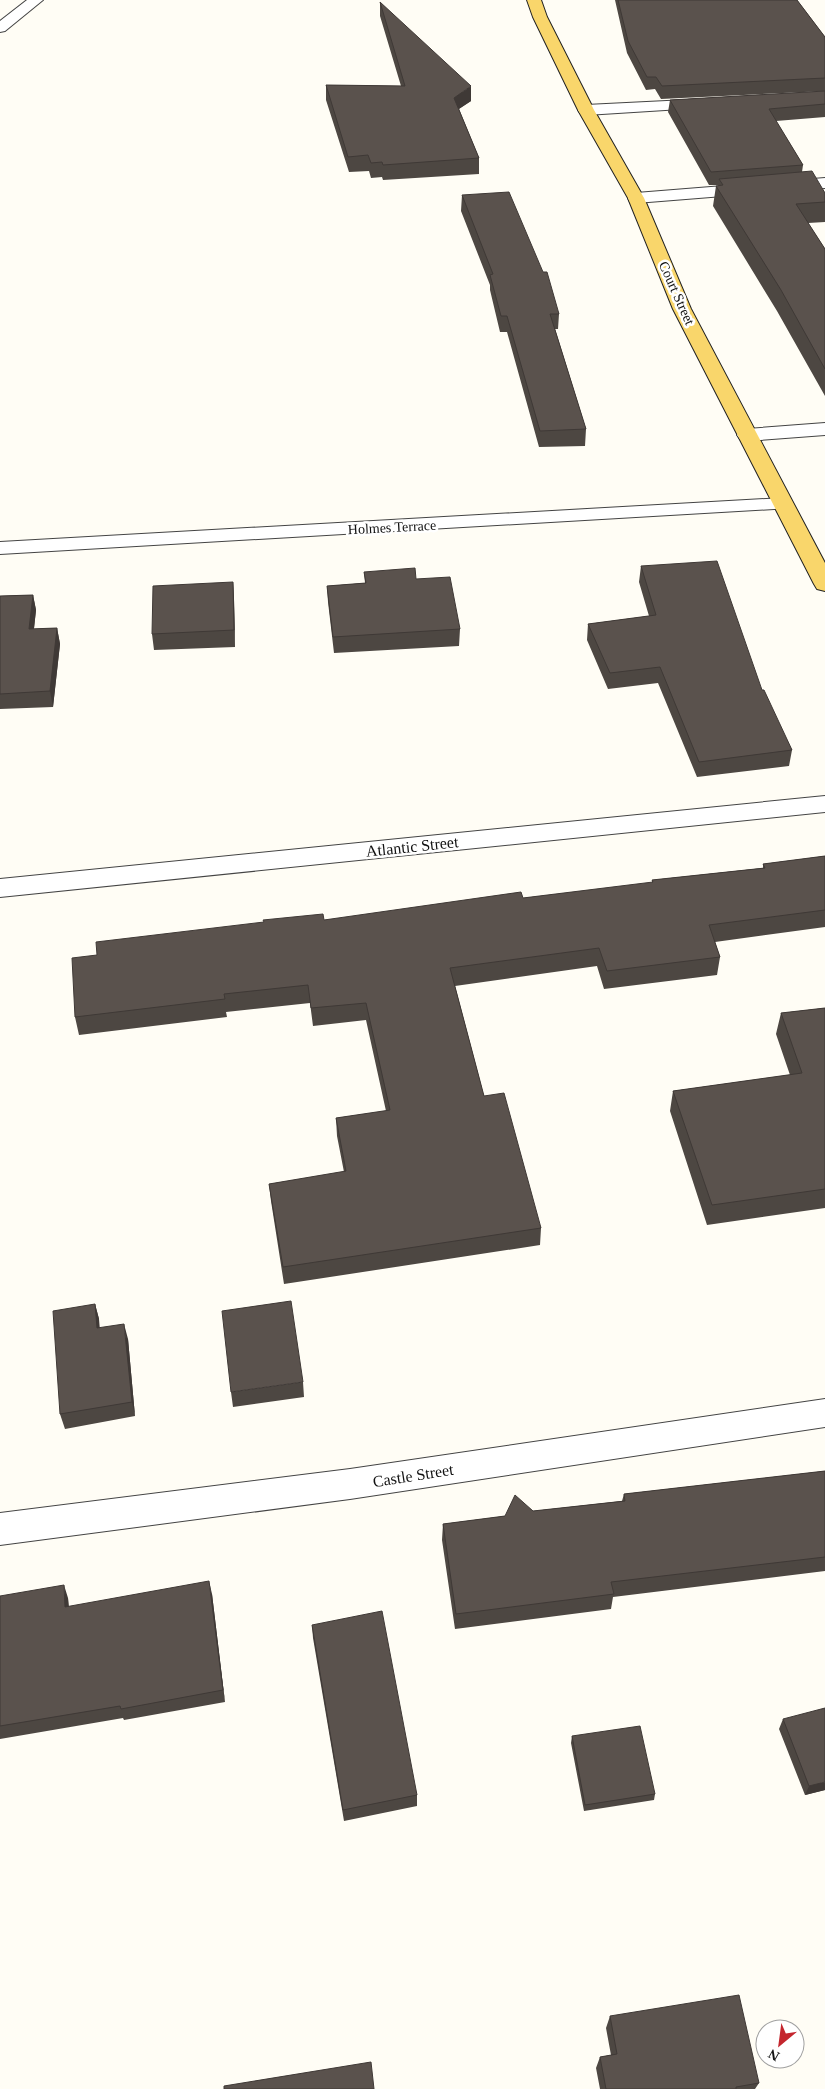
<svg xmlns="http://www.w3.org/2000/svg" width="825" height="2089" font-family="Georgia,serif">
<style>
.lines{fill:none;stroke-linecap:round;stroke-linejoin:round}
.minor-casing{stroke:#444;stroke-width:2}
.major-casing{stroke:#222;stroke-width:2}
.minor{fill:#fff;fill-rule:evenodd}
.major{fill:#f9d66b;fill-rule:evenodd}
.wall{fill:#4d4742}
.shaded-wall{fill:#3f3936}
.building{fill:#5a524d;stroke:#3f3936}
.labels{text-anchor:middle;stroke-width:5;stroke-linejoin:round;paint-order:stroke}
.far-street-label{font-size:14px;fill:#111;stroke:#fff}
.street-label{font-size:16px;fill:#111;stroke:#fff}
</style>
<rect width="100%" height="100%" fill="#fffdf5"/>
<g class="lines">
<g class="minor-casing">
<path id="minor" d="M27 0H43L5 31 0 32V21Z
M707 99 713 101 715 104 713 107 586 115 580 113 578 110 580 107 586 105Z
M825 178V188L636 203 630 202 628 198 630 194 636 193Z
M825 423V435L747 441 740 439 737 435 740 431 747 429Z
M783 498 790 500 793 504 790 508 0 554V542Z
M825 796V812L0 897V879Z
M825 1399V1427L350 1499 0 1545V1513L350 1469Z"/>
</g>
<g class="major-casing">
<path id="major" d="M527 0H541L547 17 594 110 644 198 691 309 825 563V591L817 589 814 584 673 309 628 198 578 110 533 17Z"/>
</g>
<use href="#minor" class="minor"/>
<use href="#major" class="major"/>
</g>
<path class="wall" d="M615 0H797L825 37V91L661 99 655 89 646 90 627 53Z
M380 2 471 101 459 109 479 158V174L383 180 382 177 371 178 369 171 349 172 326 100V85L401 86 380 16Z
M825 91V117L776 121 803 165 802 172 825 193V222L808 223 825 249V396L777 311 713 206 716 186H718L719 185H709L668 112 670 100Z
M462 195 559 314 558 329H555L586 429 585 446 539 447 507 332H500L490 290V285L461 211Z
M641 566 762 690 792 750 789 766 697 777 658 683 608 689 587 640 588 624 649 616 639 582Z
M364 572 416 579 460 629 459 646 334 653 328 602 327 586 365 583Z
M233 582 234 599 235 647 154 650 152 634Z
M33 595 36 610 34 629 57 628 60 644 53 707 0 709V596Z
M825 856V927L715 942 720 957 717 975 604 989 597 966 455 986 484 1096 541 1228 540 1245 284 1284 271 1201 269 1184 344 1172 337 1136 336 1118 386 1111 366 1020 313 1026 310 1003 226 1012 227 1017 79 1035 75 1017 97 955 324 920 523 898 652 883V880L763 868V864Z
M825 1008V1208L707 1225 670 1111 673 1091 790 1075 776 1034 781 1013Z
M95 1304 99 1319V1328L128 1339 135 1416 65 1429 60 1414Z
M303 1382 304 1397 233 1407 231 1392Z
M825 1471V1571L613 1597 611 1609 455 1629 442 1540 443 1524 505 1516 533 1511 622 1501 624 1494Z
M212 1594 225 1702 124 1720 123 1718 0 1739V1596L68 1598 69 1607Z
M312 1625 417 1795V1806L344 1821 313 1638Z
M783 1719 825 1790 805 1795 779 1729Z
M572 1736 655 1794 654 1800 584 1811 571 1743Z
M610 2016 759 2083 755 2089H600L596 2068 600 2057 611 2055 606 2028Z"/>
<path class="shaded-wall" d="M471 86V101L454 112V98Z
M233 582 234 599 235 647 234 630Z
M33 595 36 610 32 645 29 629Z
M57 628 60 644 53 707 50 691Z
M95 1304 99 1319 101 1343 97 1328Z
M124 1324 128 1339 135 1416 132 1402Z
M209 1581 212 1594 225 1702 223 1690Z
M64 1585 68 1598 69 1620 65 1607Z
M825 1782V1790L805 1795 809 1786Z"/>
<path class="building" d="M618 0H797L825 37V78L662 86 656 77H647L628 41Z
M380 2 471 86 454 98 479 158 383 165 382 162 371 163 368 155 348 157 326 85 405 86Z
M825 91V104L769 109 803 165 711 172 670 100Z
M812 171 825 193V202L796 204 825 249V369L781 290 716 186 723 185 719 179Z
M509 192 543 272H547L559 314H550L586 429 540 431 507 316H501L490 275 493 274 462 195Z
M717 561 762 690H764L792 750 699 762 660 667 610 673 588 624 656 615 641 566Z
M415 568 416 579 450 577 460 629 333 637 327 586 366 583 364 572Z
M233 582 234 630 152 634 153 586Z
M33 595 29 629 57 628 50 691 0 694V596Z
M825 856V910L709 925 720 957 607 971 599 948 450 968 484 1096 504 1093 541 1228 283 1267 269 1184 346 1171 336 1118 390 1110 366 1003 311 1008 308 985 224 994 225 999 75 1017 72 958 97 955 96 942 264 922 263 920 323 914 324 920 521 892 523 898 653 882 652 880 765 868 763 864Z
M825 1008V1189L712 1205 673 1091 802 1073 781 1013Z
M291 1301 303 1382 231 1392 222 1311Z
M95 1304 97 1328 124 1324 132 1402 60 1414 53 1311Z
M825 1471V1557L611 1582 614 1594 456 1614 443 1524 505 1516 515 1495 533 1511 625 1501 624 1494Z
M209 1581 223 1690 121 1709 120 1706 0 1726V1596L64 1585 65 1607Z
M382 1611 417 1795 343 1810 312 1625Z
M825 1708V1782L809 1786 783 1719Z
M640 1726 655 1794 585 1805 572 1736Z
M739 1995 759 2083 736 2087V2089H606L600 2057 617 2054 610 2016Z
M371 2062 374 2089H224V2086Z"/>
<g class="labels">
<g class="far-street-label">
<text transform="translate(677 293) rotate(66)" y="5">Court Street</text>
<text transform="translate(392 527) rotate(-3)" y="5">Holmes Terrace</text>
</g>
<g class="street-label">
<text transform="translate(412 846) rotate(-6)" y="6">Atlantic Street</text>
<text transform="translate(413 1475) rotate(-9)" y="6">Castle Street</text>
</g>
</g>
<g transform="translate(780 2044) rotate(209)"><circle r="24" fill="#ffffff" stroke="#a0a0a0"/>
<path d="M0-4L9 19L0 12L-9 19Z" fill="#c4262e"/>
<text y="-8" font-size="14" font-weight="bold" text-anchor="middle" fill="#111111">N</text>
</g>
</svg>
